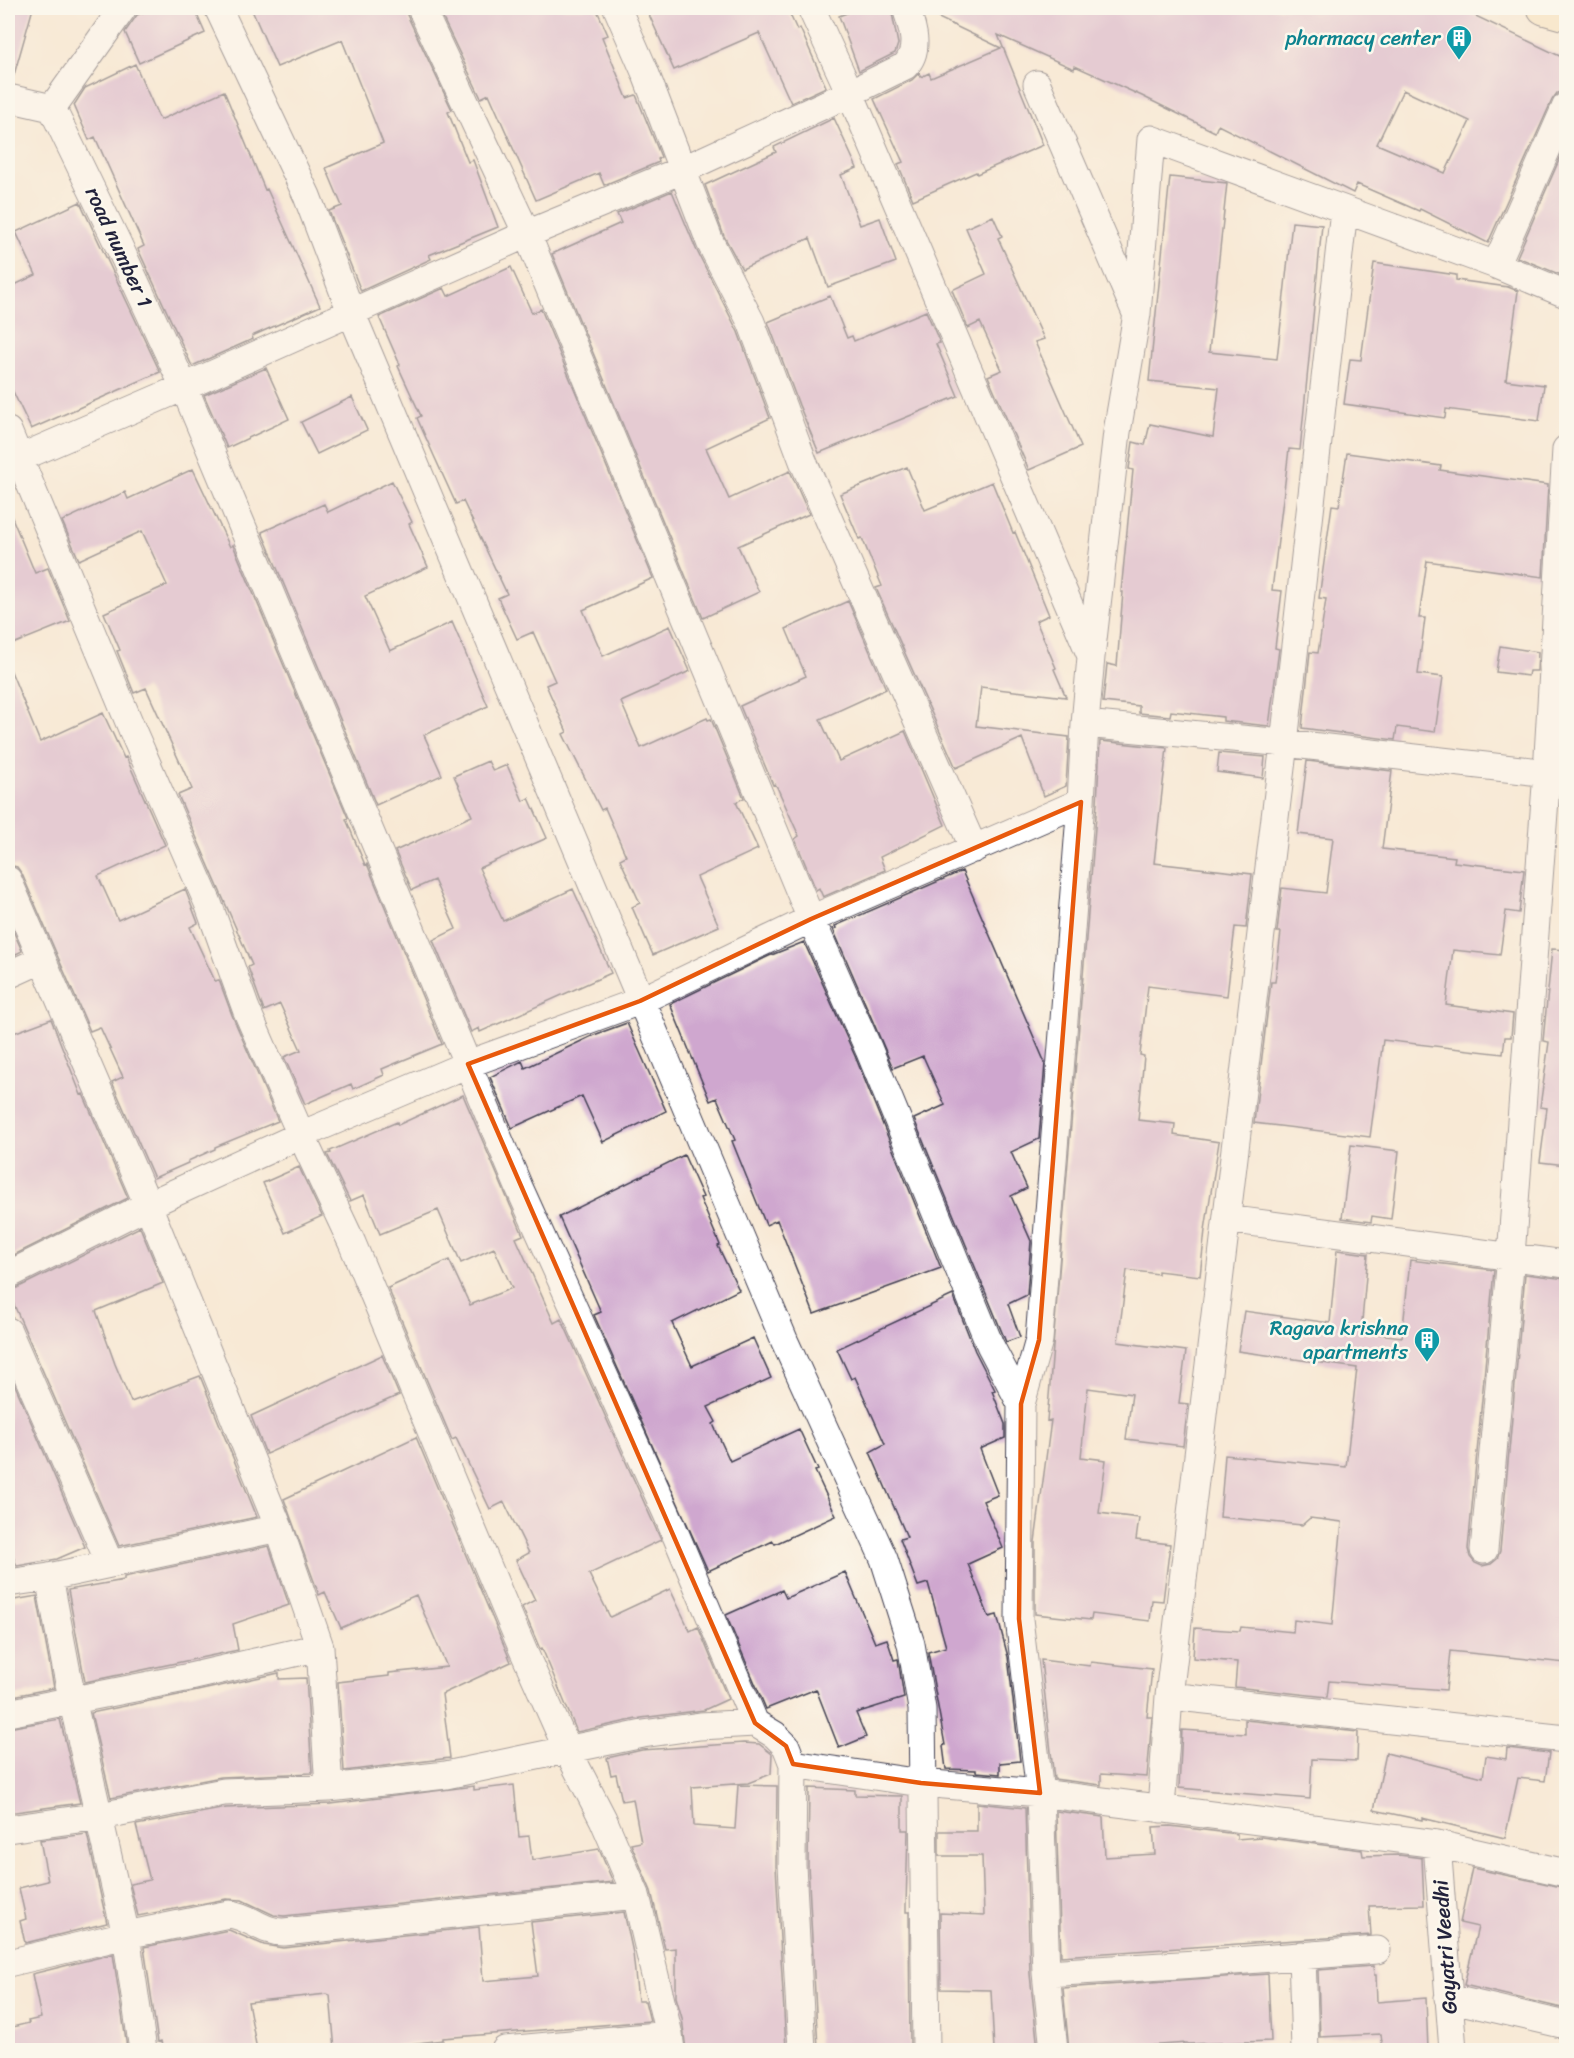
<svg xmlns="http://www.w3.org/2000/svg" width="1574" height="2058" font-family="Sriracha,sans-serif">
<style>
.building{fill:#cfa7cf;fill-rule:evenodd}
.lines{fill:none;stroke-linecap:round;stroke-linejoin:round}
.street-casing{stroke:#424052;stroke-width:29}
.secondary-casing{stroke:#424052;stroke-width:35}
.street{stroke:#fff;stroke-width:27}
.secondary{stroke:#f9e7c3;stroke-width:33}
.marked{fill:none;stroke:#e8590c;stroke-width:4.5;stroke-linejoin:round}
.labels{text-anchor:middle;stroke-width:5;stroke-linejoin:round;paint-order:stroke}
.culture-label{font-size:21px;fill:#0d838f;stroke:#fbf7ec;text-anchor:end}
.street-label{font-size:21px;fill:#22223b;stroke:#fbf7ec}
</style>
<rect width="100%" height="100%" fill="#fbf7ec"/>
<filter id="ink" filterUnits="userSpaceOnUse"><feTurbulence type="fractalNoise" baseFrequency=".0167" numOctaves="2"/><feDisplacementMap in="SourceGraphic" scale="12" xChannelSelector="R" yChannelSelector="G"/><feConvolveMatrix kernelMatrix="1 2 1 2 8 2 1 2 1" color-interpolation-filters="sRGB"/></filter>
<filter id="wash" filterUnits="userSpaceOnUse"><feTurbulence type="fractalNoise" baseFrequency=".008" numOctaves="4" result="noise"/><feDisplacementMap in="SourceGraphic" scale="24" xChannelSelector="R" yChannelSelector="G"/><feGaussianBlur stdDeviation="1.35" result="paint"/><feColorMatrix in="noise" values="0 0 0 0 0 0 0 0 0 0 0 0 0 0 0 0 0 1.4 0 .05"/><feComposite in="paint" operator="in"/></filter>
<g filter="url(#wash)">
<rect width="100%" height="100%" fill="#f8e9d6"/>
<g id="blocks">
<path class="building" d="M8 8H33L14 75 8 74Z
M153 8H194L205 33 139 63 125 32 137 15Z
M251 8H405L407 15 452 110 448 112 468 162 473 160 498 227 429 255 431 259 361 291 329 211 342 206 326 168 383 143 342 40 277 67Z
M438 8H596L608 35 602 37 627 98 636 95 661 157 658 159 659 162 604 185 599 173 536 200 489 94 481 98Z
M646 8H787L797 30 800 28 826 87 791 103 759 33 674 70Z
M860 8H891L898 44 895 53 859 71 839 16Z
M922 8H1459L1566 59V91L1557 93 1552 100 1488 243 1420 209 1419 211 1357 184 1353 193 1218 125 1215 132 1142 96 1075 66 1074 69 998 35 1043 145 977 174 976 172 913 200 898 164 903 162 874 99 912 80 919 73 921 77 929 73 931 78 1001 48 924 11ZM1403 90 1470 121 1445 173 1377 144Z
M135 64 160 120 224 91 265 190 267 189 320 306 252 336 253 339 192 366 138 249 144 246 95 137 89 140 74 105 85 88Z
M834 118 857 168 841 175 860 225 880 218 896 262 828 287 810 238 742 269 724 236 705 185 776 152 774 147Z
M1566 144V277L1517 257Z
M1170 177 1227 183 1209 352 1277 359 1292 222 1322 225 1300 450 1289 449 1272 590 1282 591 1275 648 1279 649 1269 726 1223 721V717L1171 711 1170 716 1139 713V706L1103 702 1107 664 1117 666 1123 592H1121L1133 470 1129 469 1133 442 1145 445 1150 424 1213 437 1219 388 1149 381Z
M672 191 696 249 738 332 770 418 706 448 729 499 790 471 809 514 738 546 759 592 703 618 552 254 621 223 617 214Z
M80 202 160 372 31 429 8 381V288L36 275 16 232Z
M993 216 1002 236 998 238 1044 339 1035 342 1081 447 1029 470 988 376 1002 370 980 322 968 328 952 290 986 274 966 228Z
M1374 263 1456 275V280L1508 287 1518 291 1506 380 1544 385 1539 421 1446 409 1445 418 1344 404 1350 359 1361 360Z
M511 267 532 313 541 309 653 578 583 610 603 656 670 626 690 671 621 702 641 748 707 718 708 720 711 719 744 798 736 802 758 849 697 877 719 926 653 955 632 907 640 903 620 859 626 856 605 808 601 810 563 734 567 732 546 685 555 681 533 632 517 639 498 598 507 594 463 501 456 504 435 458 417 418 421 416 398 366 400 365 379 317 444 288 448 296Z
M830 296 847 338 852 336 854 341 926 311 940 343 936 344 958 396 819 453 799 405 768 322Z
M266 368 289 419 227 448 204 395Z
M352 397 367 430 317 454 301 422Z
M1347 453 1441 466 1440 470 1548 485 1543 577 1427 561 1419 618H1425L1418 674 1443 677 1435 732 1397 727 1395 740 1302 728 1310 652 1318 653 1326 599 1319 598 1332 505 1339 506Z
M907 467 925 510 992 482 1013 533 1015 532 1049 615 1036 621 1056 668 1054 669 1066 697 981 687 976 726 1069 737 1066 786 1044 796 1022 738 956 768 876 588 882 586 862 538 859 539 840 494Z
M193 469 230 547 233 545 348 818 346 819 365 865 367 864 442 1044 382 1069 384 1075 353 1089 351 1084 305 1104 284 1057 301 1050 280 1004 264 1011 248 967 252 965 178 795 192 789 146 688 134 693 117 651 120 650 104 613 167 585 142 531 79 560 62 521 125 492 128 499Z
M392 481 412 522 409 524 428 567 365 596 390 651 452 622 488 706 424 735 442 775 376 805 262 532 324 504 328 512Z
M8 508 35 573 48 568 70 621 8 646Z
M848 601 886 689 820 719 839 761 905 731 945 825 880 857 885 870 823 897 819 888 816 890 795 839 799 836 777 787 775 784 773 785 740 706 806 676 786 629Z
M1500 646 1538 652 1537 671H1529L1528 676 1496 672Z
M8 664 40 742 103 713 124 758 126 757 165 845 98 876 118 920 185 889 198 923 190 927 215 981 219 980 232 1015 278 1121 215 1147V1149L188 1161V1163L154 1178 112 1082 123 1077 100 1027 90 1031 22 874 17 867 8 865Z
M1100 741 1167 748 1154 863 1252 874 1246 928 1235 927 1227 996 1148 986 1140 1055 1144 1056 1138 1120 1175 1124 1174 1135 1219 1142 1205 1230 1200 1276 1158 1271V1274L1127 1270 1118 1342 1186 1351 1179 1403 1188 1404 1183 1446 1126 1439 1132 1394 1088 1388 1081 1457 1106 1460 1099 1513 1139 1518 1136 1540 1170 1544 1163 1601 1152 1600 1150 1621 1092 1614 1091 1620 1035 1614V1542L1051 1420 1047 1421 1097 803Z
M1219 753 1265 757 1263 778 1217 772Z
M488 761 493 771 507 765 523 801 529 798 547 838 479 868 503 921 573 889 611 973 480 1032 479 1028 471 1032 433 940 456 929 434 880 412 890 395 851 472 816 454 776Z
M1307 761 1392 771 1382 849 1455 857 1454 862 1524 870 1519 913 1506 911 1500 955 1453 950 1446 1005 1513 1014 1511 1037H1505L1503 1054 1383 1040 1370 1137 1254 1123 1271 982H1275L1281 932H1277L1282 888 1326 893 1333 838 1298 834Z
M962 871 1045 1063 1039 1139 1011 1152 1027 1188 1011 1196 1031 1241 1027 1295 1008 1304 1020 1337 1006 1342 914 1119 945 1105 923 1056 893 1068 833 929 836 928 835 926Z
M8 919 22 951 8 958Z
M804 942 855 1056 941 1268 814 1314 777 1220 766 1225 732 1141 735 1140 717 1098 710 1101 670 1004 769 956Z
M1552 949 1566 950V1165L1540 1162 1547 1108 1540 1107 1549 1042 1543 1041Z
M51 1019 81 1095 83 1094 128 1198 8 1258V1035Z
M627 1023 666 1111 603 1142 582 1096 512 1128 490 1077 522 1061 525 1068 594 1035Z
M463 1095 523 1235 516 1238 554 1323 561 1319 566 1329 661 1540 589 1574 610 1617 670 1589 690 1631 698 1627 728 1699 704 1710 641 1718 577 1732 542 1648 540 1649 522 1607 535 1600 516 1560 529 1553 504 1502 490 1509 456 1438 452 1440 388 1288 449 1260 470 1305 512 1288 494 1248 461 1263 438 1210 380 1234 364 1195 350 1201 327 1154 331 1153 330 1151 397 1122 398 1125Z
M1351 1145 1399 1151 1391 1219 1372 1216 1371 1222 1342 1218Z
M684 1155 703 1197 700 1198 720 1245 718 1246 739 1290 672 1323 692 1366 753 1338 771 1378 708 1407 716 1422 713 1424 730 1461 799 1429 818 1470 815 1471 836 1516 775 1544 773 1541 708 1571 594 1315 601 1312 559 1217Z
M299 1167 322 1216 285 1233 263 1183Z
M140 1227 163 1283 96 1311 115 1364 131 1402 200 1376 257 1517 119 1546 8 1291 15 1289Z
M1337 1250 1368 1254 1361 1332 1402 1337 1410 1260 1494 1270 1468 1549 1470 1557 1475 1563 1482 1566 1491 1564 1497 1559 1500 1551 1525 1274 1566 1279V1320L1563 1353 1566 1354V1663L1450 1651 1446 1690 1329 1681 1327 1697 1235 1687 1237 1662 1193 1658 1195 1628 1240 1631 1241 1627 1293 1632 1294 1620 1332 1625 1342 1522 1310 1518 1302 1525 1220 1517 1225 1455 1346 1467 1357 1368 1238 1351 1244 1311 1330 1323Z
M953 1295 975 1351 995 1390 992 1391 1005 1424V1438L980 1449 998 1495 983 1501 1003 1548 968 1564 989 1617 997 1615 1008 1657 1020 1761 1000 1763V1774L976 1772V1770L946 1769 943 1746 945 1745 928 1652 946 1647 928 1583 918 1586 900 1539 907 1537 870 1452 885 1444 855 1377 851 1379 837 1349Z
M382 1355 399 1395 266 1454 251 1416Z
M8 1369 85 1547 57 1559 17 1566 8 1545Z
M416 1437 511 1662 442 1694 450 1758 344 1771 338 1682 389 1676V1673L447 1667 416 1595 341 1628 325 1592 319 1595 284 1499Z
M269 1546 289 1605 233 1624 238 1650 85 1682 68 1590 124 1580V1577Z
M845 1572 875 1643 887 1639 894 1660 898 1659 904 1698 856 1713 866 1737 839 1748 816 1689 766 1709 726 1615 782 1590 786 1598Z
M37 1596 54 1688 8 1697V1601Z
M1041 1660 1090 1666 1091 1662 1152 1669 1147 1717H1152L1147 1777 1101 1774V1785L1054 1779Z
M279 1673V1679L306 1678 312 1773 221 1777 111 1798 91 1713 193 1692Z
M60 1719 80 1803 8 1813V1728Z
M1245 1720 1358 1732 1357 1761 1312 1759 1310 1799 1179 1788 1182 1730 1245 1734Z
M744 1743 759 1744 772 1754 771 1774 748 1783 692 1787 694 1826 735 1829 738 1785 777 1786 776 1866 786 2049 686 2050 682 2018 676 1997V1948L665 1949 651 1891 631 1844 641 1842 633 1799 622 1801 616 1774 611 1775 607 1758 642 1750Z
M1507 1748 1549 1753 1545 1781 1518 1778 1505 1838 1422 1818V1820L1374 1810 1386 1753 1483 1777 1486 1756 1506 1759Z
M514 1785 519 1837 529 1836 532 1860 599 1849 613 1882 284 1916 274 1915 242 1900 226 1899 138 1916 130 1884 150 1880 136 1825 226 1808 331 1804 474 1786V1790Z
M809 1788 855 1790V1795L902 1796V1830H908L906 1906V1912H909L910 2050H871L870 2046 818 2048 808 1865Z
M977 1803 1025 1808 1030 1974 1038 2050H994L991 1990 941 1989 940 1913 984 1915 982 1856H939V1831H977Z
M1056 1811 1103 1817 1105 1857 1155 1854 1153 1827 1170 1826 1237 1834V1839L1261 1837 1362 1850 1363 1856 1399 1855 1422 1858 1424 1905 1369 1906 1371 1935 1061 1956Z
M87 1834 107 1923 25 1943 20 1921 26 1919 19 1888 48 1881 40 1840Z
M1472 1868 1566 1888V2009L1464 1985 1478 1927 1460 1923Z
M624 1912 633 1953 638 2001H645L650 2021 443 2038V2040L375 2048 335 2050 330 1995 327 1994 248 2002 257 2050H163L161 2041 158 2042 144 1947 229 1930 264 1945 283 1948 479 1927 483 1981 538 1976 531 1922Z
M113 1954 127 2048 115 2050H8V2028L29 2023 28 2021 41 2018 32 1974Z
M1373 1966 1374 1975H1376L1377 2002 1426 1998 1428 2050H1383L1381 2034 1320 2037 1318 1970Z
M1268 1974 1271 2041 1188 2044 1187 2043 1092 2050H1069L1063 1988Z"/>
</g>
</g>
<g filter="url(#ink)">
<use href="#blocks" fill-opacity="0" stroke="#424052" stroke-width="1.5"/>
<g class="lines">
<g class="street-casing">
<path id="street" d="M218 8 307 196 351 312 785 1342 884 1559 911 1644 922 1709 926 2050
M421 8 527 234 811 919 869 1050 990 1345 1021 1404
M617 8 645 72 710 242 751 322 803 461 974 849
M811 8 850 93 1091 656
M1037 84 1135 311
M8 98 52 108
M1566 106 1496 265 1566 294
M52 108 117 242 184 387 519 1187 667 1514 755 1723
M52 108 123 8
M1344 210 1284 743 1169 1696 1566 1739
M8 431 134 734 208 903 246 1009 301 1135 352 1243 523 1650 568 1751 603 1819 636 1895 669 2035 671 2050
M8 463 184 387 527 234 682 170 850 93 905 66C921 50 912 26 906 8
M1085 724 1284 743 1566 775
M8 880 148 1205 279 1528 320 1647 329 1788
M8 975 41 960
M1227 1219 1566 1264
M8 1275 148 1205 301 1135 468 1064 640 1001 811 919 1081 802
M8 1331 110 1564
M1484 1550 1511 1256 1547 772 1566 449
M49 1577 72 1699 126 1935 143 2050
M8 1583 49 1577 279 1528
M8 1713 190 1677 320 1647
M793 1764 921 1783 1040 1793 1437 1844 1566 1873
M1161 1809 1169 1696
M8 1829 100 1816 224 1792 329 1788 446 1775 643 1734 700 1726 755 1723 775 1735 786 1746 793 1764 792 1865 802 2050
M1437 1844 1453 2050
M1302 1955 1305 2050
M8 1963 126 1935 229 1914C250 1916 263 1933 284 1932L636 1895
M1046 1973 1196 1964 1377 1950
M1448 1998 1566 2025
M505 2050 669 2035
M1054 2050 1046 1973 1040 1793 1019 1619 1021 1404 1039 1340 1081 802 1085 724 1091 657 1117 432 1137 314 1151 139 1496 265"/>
</g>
<g class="secondary-casing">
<path id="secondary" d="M1544 8 1566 14"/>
</g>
<use href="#street" class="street"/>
<use href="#secondary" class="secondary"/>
</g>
</g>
<path d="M0 0H1574V2058H0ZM1081 802 1039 1340 1021 1404 1019 1619 1040 1793 921 1783 793 1764 786 1746 755 1723 468 1064 640 1001 811 919Z" fill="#f8e9d6" fill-opacity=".55" fill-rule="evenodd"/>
<path class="marked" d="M1081 802 1039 1340 1021 1404 1019 1619 1040 1793 921 1783 793 1764 786 1746 755 1723 468 1064 640 1001 811 919Z"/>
<defs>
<g id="building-pin" transform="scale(1.35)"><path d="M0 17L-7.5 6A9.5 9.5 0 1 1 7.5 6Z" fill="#0f9aa8" stroke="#fbf7ec"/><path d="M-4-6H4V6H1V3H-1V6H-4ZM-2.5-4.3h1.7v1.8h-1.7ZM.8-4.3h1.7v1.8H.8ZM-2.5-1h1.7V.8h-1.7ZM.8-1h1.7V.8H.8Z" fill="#fff"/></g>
</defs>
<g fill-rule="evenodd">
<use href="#building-pin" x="1459" y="38"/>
<use href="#building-pin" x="1427" y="1340"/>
</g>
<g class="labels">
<g class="culture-label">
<text x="1440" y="45">pharmacy center</text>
<text x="1408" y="1335">Ragava krishna<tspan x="1408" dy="24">apartments</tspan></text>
</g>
<g class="street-label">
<text transform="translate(119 247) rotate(65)" y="7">road number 1</text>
<text transform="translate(1445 1947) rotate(-94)" y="7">Gayatri Veedhi</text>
</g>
</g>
<rect width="1574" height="2058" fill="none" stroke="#fbf7ec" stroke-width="30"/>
</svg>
